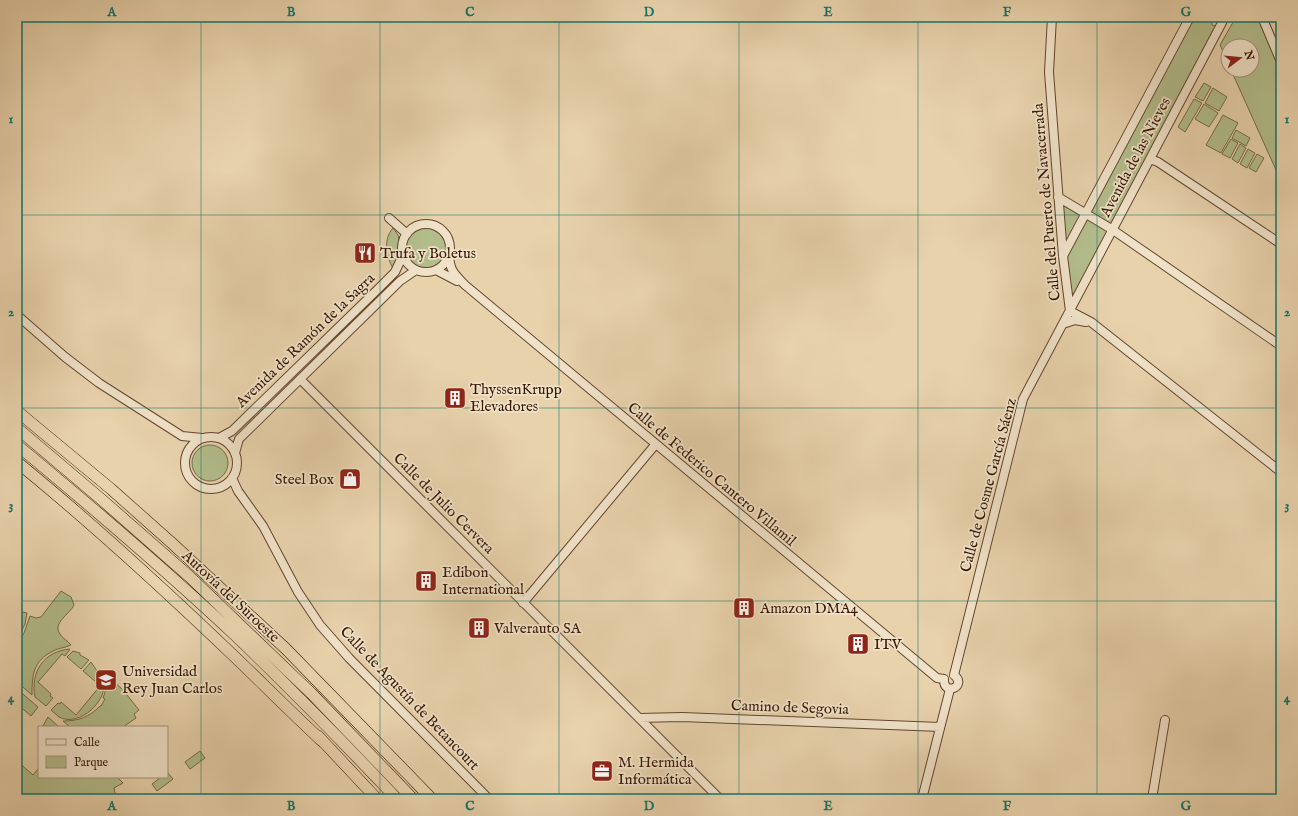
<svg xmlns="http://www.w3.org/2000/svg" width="1298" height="816" font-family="'IM FELL English',serif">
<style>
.green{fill:#b3bd8c;stroke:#766a48}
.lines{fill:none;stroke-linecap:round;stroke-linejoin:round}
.minor-casing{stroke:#64462d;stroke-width:10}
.highway-casing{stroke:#381803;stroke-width:12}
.minor{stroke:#f0e2c9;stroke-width:8}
.highway{stroke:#e8d2ac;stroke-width:11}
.grid{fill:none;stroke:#0f766e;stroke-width:1;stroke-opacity:0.55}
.labels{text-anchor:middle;stroke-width:3.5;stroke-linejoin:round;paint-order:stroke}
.street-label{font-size:15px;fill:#381803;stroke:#f0e2c9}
.poi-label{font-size:15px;fill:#381803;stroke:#f0e2c9;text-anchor:start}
.neatline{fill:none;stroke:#0f766e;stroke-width:1.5}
.grid-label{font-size:13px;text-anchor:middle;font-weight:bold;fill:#0f766e}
</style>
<rect width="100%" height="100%" fill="#e8d2ac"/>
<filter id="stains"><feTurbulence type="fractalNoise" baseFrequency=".005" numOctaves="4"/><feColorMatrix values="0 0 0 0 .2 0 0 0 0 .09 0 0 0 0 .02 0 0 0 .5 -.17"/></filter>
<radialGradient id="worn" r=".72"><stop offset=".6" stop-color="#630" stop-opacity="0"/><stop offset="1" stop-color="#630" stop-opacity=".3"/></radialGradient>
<path class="green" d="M1193 17H1212V25L1216 26 1074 294 1070 292 1061 204 1086 219Z
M1236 17H1258L1281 71V181L1231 70H1252V46H1228V62L1220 45Z
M1204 83 1211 87 1203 101 1195 97Z
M1213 88 1227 97 1219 111 1205 103Z
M1194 99 1202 103 1185 132 1178 127Z
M1204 104 1218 113 1209 127 1195 119Z
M1223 115 1238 123 1221 153 1206 145Z
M1236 130 1250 138 1246 146 1232 138Z
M1231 139 1238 143 1230 158 1222 154Z
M1240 144 1246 148 1238 163 1232 159Z
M1248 149 1255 153 1247 168 1240 164Z
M1257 154 1264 158 1256 172 1249 168Z
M406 248a20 20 0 1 1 40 0a20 20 0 1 1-40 0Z
M393 228 398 235 399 240V258L393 268C386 257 383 239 393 228Z
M192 463a18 18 0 1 1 36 0a18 18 0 1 1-36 0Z
M61 591 71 597 74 605C70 614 52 623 60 634 62 638 68 641 71 645 65 648 58 648 53 651 33 661 32 675 32 695L17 682V645L24 633 30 616 36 618 41 617Z
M23 612 27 613 25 624 17 640V630L21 625 17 620Z
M70 649 65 656 62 654 38 682 51 694 50 696 53 698 46 706 35 697C30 672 44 651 70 649Z
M73 651 80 653V655L89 660 81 669 67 657Z
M91 662 97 671 100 670 103 674 96 682 83 671Z
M108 678H110L123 690 139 710 134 714 136 718 123 727H70L63 721C79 721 89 717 100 706H101L105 699 103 698 106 689V679Z
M103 679C110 700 79 728 59 717 56 715 54 712 51 710L58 703 60 704 61 702 76 715 100 686 99 684Z
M17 689 38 707 31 716 17 704Z
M48 717 59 727 43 726Z
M200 751 205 758 190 769 185 762Z
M17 761 33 775 39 768V777H117L123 783 114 788 116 797 115 799H17Z
M167 772 173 779 157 791 152 784 161 777H167Z"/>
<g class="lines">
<g class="minor-casing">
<path id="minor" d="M1052 17 1049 72 1063 256 1070 311
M1262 17 1281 62
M1150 159 1158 162 1281 244
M1058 197 1113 230 1281 346
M389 218 407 234
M402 248a24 24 0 1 1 48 0a24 24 0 1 1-48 0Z
M449 252C449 269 453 273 465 285L937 678 944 679
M1063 256 1190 17
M436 270 457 281
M1070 311 1091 322 1281 472
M17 315 65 357 99 383 182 436 202 438
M1063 324 1075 320 1086 322
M300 379 720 799
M185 463a26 26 0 1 1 52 0a26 26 0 1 1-52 0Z
M219 438 232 431 378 289 395 272 403 255
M235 453 239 439 400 281 416 270
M232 478 238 491 263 526 298 592 320 625 349 658 489 799
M523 603 655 445
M954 675 1023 399 1225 17
M944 679C943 697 968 686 954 675
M639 718 682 717 940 727
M922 799 950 689
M1152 799 1165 720"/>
</g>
<g class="highway-casing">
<path id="highway" d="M17 411 111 489 174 545 286 649 432 799
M17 428 101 499 190 577 311 693 413 799
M17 445C92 507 167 571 238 638 292 690 345 744 397 799
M17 462C93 524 166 591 237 659 265 686 293 714 322 741
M318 736 377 799"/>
</g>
<use href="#minor" class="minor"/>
<use href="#highway" class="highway"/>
</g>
<path class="grid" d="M201 17V799M380 17V799M559 17V799M739 17V799M918 17V799M1097 17V799M17 215H1281M17 408H1281M17 601H1281"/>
<defs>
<g id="restaurant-square" transform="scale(1.15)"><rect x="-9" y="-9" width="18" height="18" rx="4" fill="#8f2418" stroke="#f0e2c9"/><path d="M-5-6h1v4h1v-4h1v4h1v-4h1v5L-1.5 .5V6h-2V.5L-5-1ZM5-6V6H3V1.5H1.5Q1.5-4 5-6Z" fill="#fff"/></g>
<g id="building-square" transform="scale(1.15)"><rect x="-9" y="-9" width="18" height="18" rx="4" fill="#8f2418" stroke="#f0e2c9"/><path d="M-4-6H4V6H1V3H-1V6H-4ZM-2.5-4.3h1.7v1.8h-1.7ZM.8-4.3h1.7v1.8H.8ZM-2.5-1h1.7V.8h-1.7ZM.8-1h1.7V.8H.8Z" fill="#fff"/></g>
<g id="shop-square" transform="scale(1.15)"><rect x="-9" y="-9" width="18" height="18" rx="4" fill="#8f2418" stroke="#f0e2c9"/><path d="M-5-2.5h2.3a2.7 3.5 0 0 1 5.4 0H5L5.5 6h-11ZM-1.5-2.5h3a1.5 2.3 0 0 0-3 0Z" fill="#fff"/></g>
<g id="university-square" transform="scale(1.15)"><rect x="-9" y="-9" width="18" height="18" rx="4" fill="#8f2418" stroke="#f0e2c9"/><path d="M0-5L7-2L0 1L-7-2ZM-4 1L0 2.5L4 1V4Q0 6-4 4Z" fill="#fff"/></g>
<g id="office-square" transform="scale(1.15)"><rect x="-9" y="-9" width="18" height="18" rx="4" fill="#8f2418" stroke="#f0e2c9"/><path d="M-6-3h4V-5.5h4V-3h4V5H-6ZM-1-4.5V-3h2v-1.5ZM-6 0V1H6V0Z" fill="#fff"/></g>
</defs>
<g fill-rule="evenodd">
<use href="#restaurant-square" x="365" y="253"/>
<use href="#building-square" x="455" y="398"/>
<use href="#shop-square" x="350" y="479"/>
<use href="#building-square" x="426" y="581"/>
<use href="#building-square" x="744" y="608"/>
<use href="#building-square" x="479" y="628"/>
<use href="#building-square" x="858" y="644"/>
<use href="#university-square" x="106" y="680"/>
<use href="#office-square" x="602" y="771"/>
</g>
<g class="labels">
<g class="street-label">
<text transform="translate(1135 157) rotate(-62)" y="5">Avenida de las Nieves</text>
<text transform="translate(1046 202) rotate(-95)" y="5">Calle del Puerto de Navacerrada</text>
<text transform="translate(305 340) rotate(-44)" y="5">Avenida de Ramón de la Sagra</text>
<text transform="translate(712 474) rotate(40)" y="5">Calle de Federico Cantero Villamil</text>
<text transform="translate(988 485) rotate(-75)" y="5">Calle de Cosme García Sáenz</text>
<text transform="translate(444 503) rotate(45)" y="5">Calle de Julio Cervera</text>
<text transform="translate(231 596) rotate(43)" y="5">Autovía del Suroeste</text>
<text transform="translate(410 698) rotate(46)" y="5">Calle de Agustín de Betancourt</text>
<text transform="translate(790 707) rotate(2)" y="5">Camino de Segovia</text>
</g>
<g class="poi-label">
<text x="380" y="258">Trufa y Boletus</text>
<text x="470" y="394">ThyssenKrupp<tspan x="470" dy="17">Elevadores</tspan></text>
<text x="334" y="484" text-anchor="end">Steel Box</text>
<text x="442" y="577">Edibon<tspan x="442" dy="17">International</tspan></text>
<text x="760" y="613">Amazon DMA4</text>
<text x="494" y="633">Valverauto SA</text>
<text x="874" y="649">ITV</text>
<text x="122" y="676">Universidad<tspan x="122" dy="17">Rey Juan Carlos</tspan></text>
<text x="618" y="767">M. Hermida<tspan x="618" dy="17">Informática</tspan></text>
</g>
</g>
<rect width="1298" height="816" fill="none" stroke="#e8d2ac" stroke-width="44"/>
<rect x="38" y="726" width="130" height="52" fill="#f0e2c9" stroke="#a6917a"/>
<rect x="46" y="739" width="20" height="6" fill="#f0e2c9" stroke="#a6917a"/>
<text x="74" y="746" font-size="12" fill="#381803">Calle</text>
<rect x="46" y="756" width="20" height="12" fill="#b3bd8c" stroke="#a6917a"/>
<text x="74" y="766" font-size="12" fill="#381803">Parque</text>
<g transform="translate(1240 58) rotate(74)"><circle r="19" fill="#f0e2c9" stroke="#a6917a"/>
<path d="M0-3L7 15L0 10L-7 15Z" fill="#8f2418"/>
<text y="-6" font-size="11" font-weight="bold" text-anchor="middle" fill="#381803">N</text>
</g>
<rect x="22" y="22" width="1254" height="772" class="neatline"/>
<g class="grid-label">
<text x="112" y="16">A</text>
<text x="291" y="16">B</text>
<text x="470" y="16">C</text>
<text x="649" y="16">D</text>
<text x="828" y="16">E</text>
<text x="1007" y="16">F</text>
<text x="1186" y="16">G</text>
<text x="11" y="123">1</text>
<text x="1287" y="123">1</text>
<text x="11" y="316">2</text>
<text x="1287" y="316">2</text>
<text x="11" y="509">3</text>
<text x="1287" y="509">3</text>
<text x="11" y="702">4</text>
<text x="1287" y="702">4</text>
<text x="112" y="810">A</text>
<text x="291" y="810">B</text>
<text x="470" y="810">C</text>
<text x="649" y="810">D</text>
<text x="828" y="810">E</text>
<text x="1007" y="810">F</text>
<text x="1186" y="810">G</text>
</g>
<rect width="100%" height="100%" filter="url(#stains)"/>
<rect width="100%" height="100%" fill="url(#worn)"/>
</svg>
